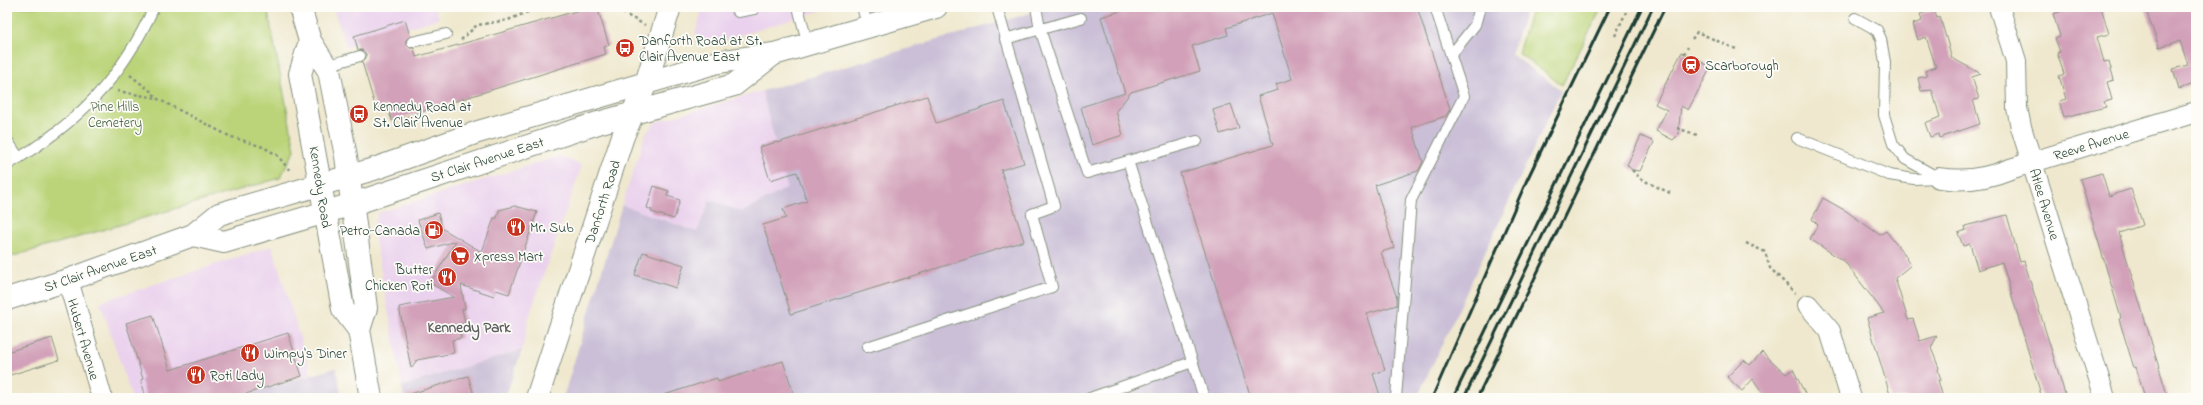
<svg xmlns="http://www.w3.org/2000/svg" width="2203" height="405" font-family="'Indie Flower',sans-serif">
<style>
.built{fill:#ead1ed}
.industrial{fill:#cabfd7}
.green{fill:#bbd479;stroke:#6d8856}
.building{fill:#d2a1b9}
.lines{fill:none;stroke-linecap:round;stroke-linejoin:round}
.service-casing{stroke:#879281;stroke-width:12}
.minor-casing{stroke:#879281;stroke-width:22}
.secondary-casing{stroke:#879281;stroke-width:24}
.path{stroke:#879281;stroke-width:2.5;stroke-dasharray:3 3;stroke-linecap:butt}
.service{stroke:#fff;stroke-width:10}
.minor{stroke:#fff;stroke-width:20}
.secondary{stroke:#fff;stroke-width:22}
.rail{stroke:#1f3d34;stroke-width:3}
.labels{text-anchor:middle;stroke-width:3.5;stroke-linejoin:round;paint-order:stroke}
.poi-label{font-size:14px;fill:#1f3d34;stroke:#fdfcf7;text-anchor:start}
.park-label{font-size:14px;fill:#466345;stroke:#fdfcf7}
.street-label{font-size:14px;fill:#1f3d34;stroke:#fdfcf7}
.neighbourhood-label{font-size:15px;font-weight:bold;fill:#5e6063;stroke:#fdfcf7}
</style>
<rect width="100%" height="100%" fill="#fdfcf7"/>
<filter id="ink" filterUnits="userSpaceOnUse"><feTurbulence type="fractalNoise" baseFrequency=".025" numOctaves="2"/><feDisplacementMap in="SourceGraphic" scale="8" xChannelSelector="R" yChannelSelector="G"/><feConvolveMatrix kernelMatrix="1 2 1 2 8 2 1 2 1" color-interpolation-filters="sRGB"/></filter>
<filter id="wash" filterUnits="userSpaceOnUse"><feTurbulence type="fractalNoise" baseFrequency=".012" numOctaves="4" result="noise"/><feDisplacementMap in="SourceGraphic" scale="16" xChannelSelector="R" yChannelSelector="G"/><feGaussianBlur stdDeviation="0.9" result="paint"/><feColorMatrix in="noise" values="0 0 0 0 0 0 0 0 0 0 0 0 0 0 0 0 0 1.4 0 .05"/><feComposite in="paint" operator="in"/></filter>
<g filter="url(#wash)">
<rect width="100%" height="100%" fill="#efe8ce"/>
<path class="built" d="M333 7H435L439 18 346 47Z
M703 7H832L709 45 695 34Z
M762 91 787 188 742 212 710 200 697 232 622 205 646 133 656 122Z
M559 156 582 165 530 314 522 350 402 386 373 228 378 213Z
M272 246 311 374 235 398H132L100 302Z"/>
<path class="industrial" d="M1051 7H1527L1511 54 1561 90 1417 398H563L622 205 697 232 710 200 742 212 787 188 762 91Z
M522 350 505 398H404L402 386Z
M336 368 342 398H245L244 395Z"/>
<path class="green" d="M7 7H267L295 150 280 178 7 258Z
M1532 7H1602L1562 85 1518 53Z"/>
<g id="blocks">
<path class="building" d="M590 7H597L609 45 604 47 606 54 392 121 387 106 376 109 362 62 366 58V54L362 50H358L354 36 405 20 410 36 406 40V44L410 48H414L416 57Z
M1134 7H1417L1450 109 1446 116 1412 127 1423 162 1418 171 1375 185 1394 248 1381 252 1397 298V305L1367 314 1385 370 1373 374 1381 398H1251L1180 173 1273 145 1258 96 1278 90 1276 84 1292 79 1272 13 1226 28 1228 35 1192 46 1200 71 1131 92 1116 111 1123 135 1092 145 1081 107 1125 93 1101 17Z
M2064 7H2101L2109 34 2097 37 2104 62 2109 61 2114 80 2107 82 2112 100 2104 102 2106 107 2064 117 2059 101 2066 99 2059 76 2064 74 2057 53 2060 52 2055 38 2060 36 2053 14 2065 10Z
M2145 7H2196V83L2179 89 2173 69 2188 65 2180 41 2159 47Z
M1934 10 1937 18 1940 17 1952 58 1981 74 1972 77 1979 99 1973 100 1980 124 1939 138 1938 134 1930 137 1925 123 1940 117 1932 90 1921 91 1918 78 1927 76 1925 71 1936 67 1926 37 1918 40 1913 24 1922 21 1920 14Z
M1682 52 1711 67 1688 110 1681 106 1678 135 1673 140 1656 131 1667 110 1655 104Z
M927 96 936 123 1004 101 1024 163 1001 170 1024 241 791 314 763 225 786 218 783 209 807 201 797 172 770 180 759 147 777 142V143Z
M1231 104 1239 128 1220 134 1213 110Z
M1641 136 1654 142 1640 171 1632 170 1627 165Z
M2102 173 2109 196 2131 189 2143 225 2119 233 2168 398H2145L2136 367 2134 368 2119 319 2121 318 2080 179Z
M654 186 669 191 667 196 680 200 674 219 651 212 652 210 647 208Z
M1823 198 1846 211 1880 235 1886 231 1907 258 1906 259 1911 265 1895 278 1908 320 1913 319 1920 341 1937 336 1931 348 1939 368 1938 370 1941 380H1938L1943 398H1891L1867 318 1884 313 1845 262 1810 239 1818 225 1812 219Z
M515 206 537 212 509 294 496 290 494 296 461 285 465 309H462L465 323 458 324 461 338 452 340 454 353 417 360 411 368 399 307 454 297 430 283 456 241 428 249 418 220 438 213 443 229 482 252 494 218H497L499 210Z
M2007 215 2020 262 2024 261 2065 394 2050 398H2042L2002 262 1978 270 1970 244 1963 246 1958 233 1966 230 1965 226Z
M643 252 684 265 676 288 635 275Z
M153 315 170 370 288 333 302 376 233 398H146L141 380 143 379 126 323Z
M52 338 59 360 7 376V352Z
M1762 352 1786 374 1793 369 1807 398H1766L1753 379 1742 391 1727 377 1744 360 1750 365Z
M783 361 795 398H665L664 395 717 378 718 382Z
M468 376 475 398H408L407 395Z"/>
</g>
</g>
<g filter="url(#ink)">
<use href="#blocks" fill-opacity="0" stroke="#879281" stroke-width="1"/>
<g class="lines">
<g class="service-casing">
<path id="service" d="M734 7 738 12 754 9
M798 7 808 45
M862 7 868 27
M1036 7 1040 29 1087 173 1197 141
M1855 18 1877 30 1881 39 1885 62 1884 115 1893 144 1905 159 1939 178
M1005 39 1081 18
M412 42 446 34
M1451 55 1475 25 1480 7
M326 66 360 56
M1797 138 1889 175 1914 179 1939 178
M7 140 19 158
M1128 161 1204 398
M7 165C76 125 121 80 154 7
M867 347 1052 287 1032 214 1054 206 997 7
M1090 398 1192 362
M1396 398 1411 200 1464 96 1435 7"/>
</g>
<g class="minor-casing">
<path id="minor" d="M1999 7 2016 61 2017 108 2021 127 2105 398
M1939 178C1964 182 1986 179 2010 169L2196 112
M68 280 102 398
M1808 305 1830 331 1851 398"/>
</g>
<g class="secondary-casing">
<path id="secondary" d="M300 7 310 41 329 71 346 156 366 308 359 330 371 398
M310 41 300 74 343 309 359 330
M193 235 224 242 353 204 598 123 734 85 771 56
M7 299 68 280 193 235 219 214 374 169 478 132 718 62 774 54 936 7
M537 398 623 136 646 83 670 7"/>
</g>
<path class="path" d="M612 7 645 25
M1615 36 1626 12
M1692 39 1697 32 1736 49
M461 40 477 25 508 20 540 7
M1684 54 1688 47
M130 75 153 93 156 98 229 136 263 147 277 155 291 172
M117 91 156 98
M1677 128 1697 135
M1632 170 1641 179 1670 193
M1746 243 1765 252 1770 268 1795 293"/>
<use href="#service" class="service"/>
<use href="#minor" class="minor"/>
<use href="#secondary" class="secondary"/>
<path class="rail" d="M1432 398 1526 182 1610 7
M1453 398 1642 7
M1464 398 1653 7
M1477 398 1665 7"/>
</g>
</g>
<defs>
<g id="bus-disc" transform="scale(1)"><circle r="9.5" fill="#c8321e" stroke="#fdfcf7"/><path d="M-5-6H5V4H4V6H2V4H-2V6H-4V4H-5ZM-3.5-4V0h7V-4ZM-3.5 1.2v1.5H-2V1.2ZM2 1.2v1.5H3.5V1.2Z" fill="#fff"/></g>
<g id="station-disc" transform="scale(1)"><circle r="9.5" fill="#c8321e" stroke="#fdfcf7"/><path d="M-3-6H3Q5-6 5-4V2Q5 4 3 4L4.5 6H3L1.5 4h-3L-3 6H-4.5L-3 4Q-5 4-5 2V-4Q-5-6-3-6ZM-3.5-4v3h7v-3ZM-3.5 1v1.5H-2V1ZM2 1v1.5H3.5V1Z" fill="#fff"/></g>
<g id="restaurant-disc" transform="scale(1)"><circle r="9.5" fill="#c8321e" stroke="#fdfcf7"/><path d="M-5-6h1v4h1v-4h1v4h1v-4h1v5L-1.5 .5V6h-2V.5L-5-1ZM5-6V6H3V1.5H1.5Q1.5-4 5-6Z" fill="#fff"/></g>
<g id="fuel-disc" transform="scale(1)"><circle r="9.5" fill="#c8321e" stroke="#fdfcf7"/><path d="M-5.5-6h7V0h2V4h1.3V-2.5L3-4.5l.8-.8L6-3V5H2.5V1h-1V6h-7ZM-4.2-4.7v3.2H.2V-4.7Z" fill="#fff"/></g>
<g id="supermarket-disc" transform="scale(1)"><circle r="9.5" fill="#c8321e" stroke="#fdfcf7"/><path d="M-6-5.5h2.5l.6 2H6L4.5 2H-2.5L-4.4-4H-6ZM-1.5 3.2a1.3 1.3 0 1 0 .1 0ZM3 3.2a1.3 1.3 0 1 0 .1 0Z" fill="#fff"/></g>
</defs>
<g fill-rule="evenodd">
<use href="#bus-disc" x="625" y="48"/>
<use href="#station-disc" x="1691" y="65"/>
<use href="#bus-disc" x="359" y="114"/>
<use href="#restaurant-disc" x="516" y="227"/>
<use href="#fuel-disc" x="434" y="230"/>
<use href="#supermarket-disc" x="460" y="256"/>
<use href="#restaurant-disc" x="447" y="277"/>
<use href="#restaurant-disc" x="250" y="353"/>
<use href="#restaurant-disc" x="196" y="375"/>
</g>
<g class="labels">
<g class="poi-label">
<text x="639" y="45">Danforth Road at St.<tspan x="639" dy="16">Clair Avenue East</tspan></text>
<text x="1705" y="70">Scarborough</text>
<text x="373" y="111">Kennedy Road at<tspan x="373" dy="16">St. Clair Avenue</tspan></text>
<text x="530" y="232">Mr. Sub</text>
<text x="420" y="235" text-anchor="end">Petro-Canada</text>
<text x="474" y="261">Xpress Mart</text>
<text x="433" y="274" text-anchor="end">Butter<tspan x="433" dy="16">Chicken Roti</tspan></text>
<text x="264" y="358">Wimpy's Diner</text>
<text x="210" y="380">Roti Lady</text>
</g>
<g class="park-label">
<text x="115" y="111">Pine Hills<tspan x="115" dy="16">Cemetery</tspan></text>
</g>
<g class="street-label">
<text transform="translate(2091 144) rotate(-17)" y="5">Reeve Avenue</text>
<text transform="translate(487 159) rotate(-18)" y="5">St Clair Avenue East</text>
<text transform="translate(321 187) rotate(81)" y="5">Kennedy Road</text>
<text transform="translate(602 202) rotate(-72)" y="5">Danforth Road</text>
<text transform="translate(2045 204) rotate(73)" y="5">Atlee Avenue</text>
<text transform="translate(100 268) rotate(-19)" y="5">St Clair Avenue East</text>
<text transform="translate(84 339) rotate(74)" y="5">Hubert Avenue</text>
</g>
<g class="neighbourhood-label">
<text x="469" y="332">Kennedy Park</text>
</g>
</g>
<rect width="2203" height="405" fill="none" stroke="#fdfcf7" stroke-width="24"/>
</svg>
